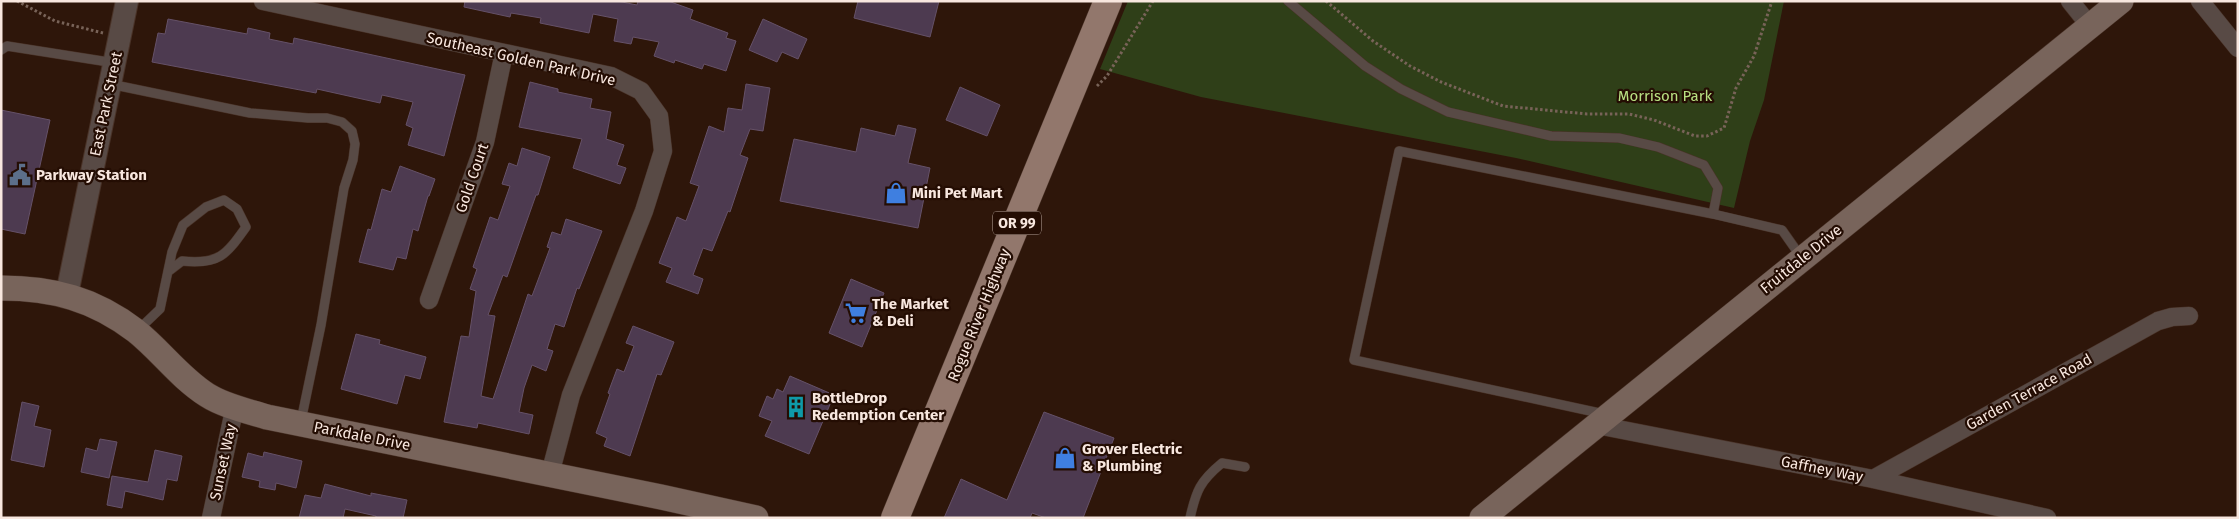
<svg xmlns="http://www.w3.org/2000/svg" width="2239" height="519" font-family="'Fira Sans',sans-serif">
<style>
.green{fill:#2f3f18}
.building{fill:#4d3a50;stroke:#655168}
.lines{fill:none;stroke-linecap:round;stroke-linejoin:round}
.service-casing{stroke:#4a3328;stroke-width:10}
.minor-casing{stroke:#4a3328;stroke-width:19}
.tertiary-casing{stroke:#4a3328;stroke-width:24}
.secondary-casing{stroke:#4a3328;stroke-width:26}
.primary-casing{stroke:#4a3328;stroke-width:29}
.path{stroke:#786358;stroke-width:3;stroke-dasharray:2.5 2.5;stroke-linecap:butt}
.service{stroke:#584a45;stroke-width:9}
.minor{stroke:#584a45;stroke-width:18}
.tertiary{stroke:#584a45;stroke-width:22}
.secondary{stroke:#78645b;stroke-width:25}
.primary{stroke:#92776c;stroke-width:28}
.labels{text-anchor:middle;stroke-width:4.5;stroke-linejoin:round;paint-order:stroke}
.shield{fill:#240d03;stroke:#b8a69d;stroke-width:1}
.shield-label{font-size:14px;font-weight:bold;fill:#f8e7df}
.street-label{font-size:15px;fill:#f8e7df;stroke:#240d03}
.park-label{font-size:15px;fill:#b8e082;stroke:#240d03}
.poi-label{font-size:15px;font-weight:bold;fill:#f8e7df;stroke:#240d03;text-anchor:start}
</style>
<rect width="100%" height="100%" fill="#2e160a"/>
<path class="green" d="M1128 1H1784L1764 100 1750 141 1734 208 1516 158 1201 97 1100 69Z"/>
<path class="building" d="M465 1H617L637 5 638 1H668L693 10 690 19 728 33 726 38 736 41 726 71 704 64 702 69 675 60 674 63 654 56 659 42 633 37 631 44 614 41 618 19 593 14 589 33 540 23 541 18 511 13 510 17 464 7Z
M858 1H939L930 37 854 18Z
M168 19 247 34 248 28 270 33 269 39 293 44 294 38 465 75 444 156 408 145 413 128 406 125 413 102 382 95 380 103 317 89 316 93 152 62 158 33 165 34Z
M763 19 807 39 798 59 782 52 777 62 749 50Z
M530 82 558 89V92L592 99 590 108 611 112 606 139 624 145 617 165 626 168 620 184 573 168 582 139 519 127Z
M746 84 770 88 763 131 750 129 740 155 748 158 730 212 728 211 712 251 703 248 693 275 703 279 698 294 666 282 672 268 659 263 677 217 686 221 699 186 690 183 709 126 724 132 728 108 742 110Z
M960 87 1000 105 987 136 946 120Z
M1 110 50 120 25 234 1 229Z
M898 125 916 129 908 163 930 168 918 228 780 201 794 139 856 152 861 128 895 136Z
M522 148 550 157 538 195H536L507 277 503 275 488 315 495 316 481 396 493 399 528 294 532 296 550 248 547 247 552 232 561 235 566 219 602 231 579 289 577 288 564 327 555 324 547 349 553 351 546 371 532 365 524 388 519 412 533 415 529 434 478 423 477 428 444 422 461 336 469 337 476 291 470 289 477 269 473 267 490 217 498 220 510 186 502 184 509 163 517 166Z
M400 166 435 179 429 196H428L418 231 413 229 406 259 397 257 393 270 359 262 368 229 371 230 382 189 391 192Z
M851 279 884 293 862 347 829 333Z
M633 326 674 342 661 375 657 374 630 456 604 446 607 438 596 433 610 394 608 393 617 369 624 372 634 346 626 343Z
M356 334 380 340 379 344 426 357 420 379 405 375 397 404 341 389Z
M790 376 834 395 809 454 765 436 772 421 759 416 767 396 773 399 777 389 783 392Z
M22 402 39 406 34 426 51 430 44 467 11 460Z
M1044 412 1114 438 1083 518H1046L1032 513 1030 518H944L961 479 1007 500Z
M100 439 117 442 109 478 81 472 86 448 97 451Z
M155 450 182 456 177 481 167 479 163 500 125 491 122 508 107 505 112 476 148 482Z
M264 452 302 461 296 488 276 483 275 490 259 487 260 481 242 477 248 453 263 457Z
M325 484 371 496V493L407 500 403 518H376V516L345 509 343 518H299L305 495 321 498Z"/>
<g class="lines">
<g class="service-casing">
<path id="service" d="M1288 1 1365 66 1401 89 1448 112 1551 136 1619 138 1658 147 1704 165 1718 188 1713 214
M1 50 7 46 115 63
M110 84 250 113 308 118H327L342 122 352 131 355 144 353 160 344 188 321 325 301 421
M137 331 160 309 172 252 183 225 206 207 224 200 237 209 246 227C226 255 219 265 182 261L169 271
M1604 414 1354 360 1399 151 1713 214 1782 230 1801 257
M1190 518C1196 491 1200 481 1222 463L1245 467"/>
</g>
<g class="minor-casing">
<path id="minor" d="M263 1 611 76 641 91 659 116 663 151 644 211 571 395 550 474
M2070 1 2090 26
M2200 1 2238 48
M429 300 485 142 504 53
M1597 425 1873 479 2047 518
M1873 479 2158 321 2172 317 2189 316
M211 518 235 406"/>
</g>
<g class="tertiary-casing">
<path id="tertiary" d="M67 294 127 1"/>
</g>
<g class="secondary-casing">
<path id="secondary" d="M1 288C53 288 94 299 136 331 161 351 179 377 207 395 224 406 248 411 267 417L661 497 756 518
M1482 518 2121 1"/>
</g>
<g class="primary-casing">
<path id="primary" d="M895 518 1108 1"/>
</g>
<path class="path" d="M17 1 55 21 103 33
M1326 1 1373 41 1410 66 1441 82 1503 106 1587 114H1629L1654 120 1695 136H1707L1724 128 1736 88 1754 56 1772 1
M1097 86 1107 76 1153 1"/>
<use href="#service" class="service"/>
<use href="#minor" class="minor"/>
<use href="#tertiary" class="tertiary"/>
<use href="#secondary" class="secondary"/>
<use href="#primary" class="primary"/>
</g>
<defs>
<g id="civic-bare" transform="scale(1.725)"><path d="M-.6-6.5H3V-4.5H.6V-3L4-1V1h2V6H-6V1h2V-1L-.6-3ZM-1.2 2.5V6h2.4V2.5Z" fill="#5c6f8a" stroke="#240d03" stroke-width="2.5" paint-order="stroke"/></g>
<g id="shop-bare" transform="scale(1.725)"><path d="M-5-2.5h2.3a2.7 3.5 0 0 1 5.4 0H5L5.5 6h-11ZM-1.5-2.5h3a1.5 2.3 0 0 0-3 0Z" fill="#3f7fe0" stroke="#240d03" stroke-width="2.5" paint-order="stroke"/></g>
<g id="supermarket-bare" transform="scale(1.725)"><path d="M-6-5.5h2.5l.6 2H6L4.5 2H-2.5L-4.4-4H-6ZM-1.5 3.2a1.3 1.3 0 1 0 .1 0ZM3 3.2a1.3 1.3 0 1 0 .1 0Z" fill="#3f7fe0" stroke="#240d03" stroke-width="2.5" paint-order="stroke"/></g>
<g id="building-bare" transform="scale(1.725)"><path d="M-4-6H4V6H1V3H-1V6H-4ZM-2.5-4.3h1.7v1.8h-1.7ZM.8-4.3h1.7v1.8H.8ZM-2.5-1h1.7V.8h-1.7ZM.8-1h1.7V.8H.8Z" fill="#0f9aa8" stroke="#240d03" stroke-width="2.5" paint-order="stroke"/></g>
</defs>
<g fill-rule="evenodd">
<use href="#civic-bare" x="20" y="175"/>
<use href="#shop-bare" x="896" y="193"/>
<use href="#supermarket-bare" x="856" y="313"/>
<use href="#building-bare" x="796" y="407"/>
<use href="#shop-bare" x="1065" y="458"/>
</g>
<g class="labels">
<rect class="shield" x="993" y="211.5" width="48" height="23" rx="4"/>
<g class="shield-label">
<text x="1017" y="228">OR 99</text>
</g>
<g class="street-label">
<text transform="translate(521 59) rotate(13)" y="5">Southeast Golden Park Drive</text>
<text transform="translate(106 104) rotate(-78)" y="5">East Park Street</text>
<text transform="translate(472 178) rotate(-71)" y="5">Gold Court</text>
<text transform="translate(1801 259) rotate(-39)" y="5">Fruitdale Drive</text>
<text transform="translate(979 315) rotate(-68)" y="5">Rogue River Highway</text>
<text transform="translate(2029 392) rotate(-29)" y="5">Garden Terrace Road</text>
<text transform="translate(362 436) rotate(11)" y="5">Parkdale Drive</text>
<text transform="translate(223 462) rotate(-78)" y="5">Sunset Way</text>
<text transform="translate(1822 469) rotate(11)" y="5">Gaffney Way</text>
</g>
<g class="park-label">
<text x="1665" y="101">Morrison Park</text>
</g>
<g class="poi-label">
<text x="36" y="180">Parkway Station</text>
<text x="912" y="198">Mini Pet Mart</text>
<text x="872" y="309">The Market<tspan x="872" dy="17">&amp; Deli</tspan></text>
<text x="812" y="403">BottleDrop<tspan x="812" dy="17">Redemption Center</tspan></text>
<text x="1082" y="454">Grover Electric<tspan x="1082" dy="17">&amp; Plumbing</tspan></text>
</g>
</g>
<rect width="2239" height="519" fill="none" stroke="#f8e7df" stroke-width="5"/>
</svg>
